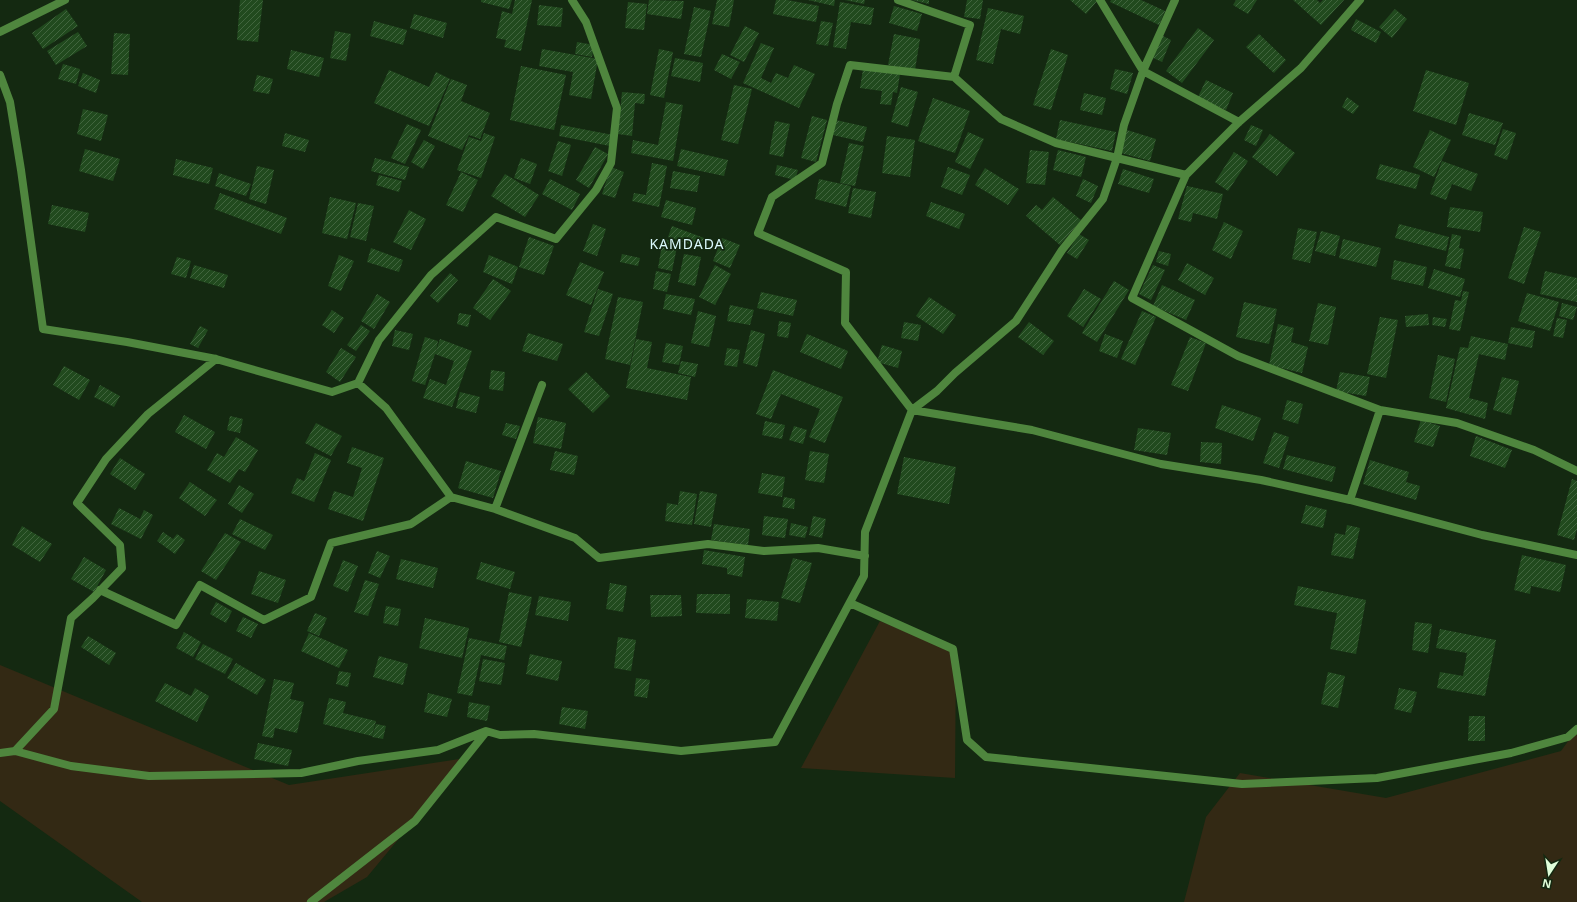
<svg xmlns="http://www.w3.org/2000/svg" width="1577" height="902" font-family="'Noto Sans',sans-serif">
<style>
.grass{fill:#332914}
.building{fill:url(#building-hatch)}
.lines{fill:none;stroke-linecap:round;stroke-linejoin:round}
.street{stroke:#4f863e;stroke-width:8}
.labels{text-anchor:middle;stroke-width:3.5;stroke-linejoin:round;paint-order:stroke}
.quarter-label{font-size:14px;letter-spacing:1px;fill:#dcfbfe;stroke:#142911}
</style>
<defs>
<pattern id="building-hatch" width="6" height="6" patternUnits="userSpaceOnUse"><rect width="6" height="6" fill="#214a1e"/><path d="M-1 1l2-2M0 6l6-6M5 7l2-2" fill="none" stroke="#41653e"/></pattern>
</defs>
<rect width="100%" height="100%" fill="#142911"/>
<path class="grass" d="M880 621 956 652 955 778 801 768Z
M0 665 289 785 466 758 367 877 324 902H142L0 801Z
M1577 729V902H1184L1206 817 1240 773 1386 798 1561 751Z"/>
<path class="building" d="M240 0H263L258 42 237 40Z
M481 0H512L509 9 481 2Z
M515 0H532L521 51 504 47 506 40 496 38 502 11 512 14Z
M649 0 684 1 681 19 647 14Z
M717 0H734L729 27 712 24Z
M776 0H787L819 6 816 22 773 14Z
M808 0H835L834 6Z
M845 0H865L864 4Z
M911 0H929V4Z
M967 0H983L980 19 964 17Z
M1070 0H1098L1086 14Z
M1111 0H1141L1165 11 1159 25 1110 2Z
M1236 0H1257L1248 14 1233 5Z
M1293 0H1317L1320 3 1323 0H1344L1321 25Z
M628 2 647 4 644 30 625 28Z
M840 2 874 8 871 25 851 22 846 49 833 47Z
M539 5 563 8 561 27 537 25Z
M894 6 922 14 917 31 889 23Z
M694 7 711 11 701 57 684 54Z
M988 8 1024 16 1020 34 1001 29 993 64 976 60Z
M66 9 78 26 43 49 32 33Z
M1395 9 1407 19 1392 38 1379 27Z
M414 14 447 23 443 38 410 28Z
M1356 19 1381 32 1376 43 1351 30Z
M374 21 407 30 403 45 370 36Z
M821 21 833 23 828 46 816 44Z
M745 26 759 33 744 62 730 55Z
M1198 28 1214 40 1182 83 1166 71Z
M335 31 351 34 346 61 330 58Z
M78 32 87 46 56 65 47 51Z
M114 33 130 34 128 75 111 74Z
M894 34 920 39 915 70 888 65Z
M1259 34 1286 60 1274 73 1246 47Z
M1161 35 1171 40 1162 62 1151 57Z
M577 42 594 45 592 57 575 54Z
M761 43 774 48 761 78 771 83 776 73 788 78 794 65 815 74 799 108 743 83Z
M542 49 598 59 591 99 569 95 573 72 539 66Z
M659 49 673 52 664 98 650 95Z
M1051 49 1068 55 1051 110 1033 105Z
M291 50 324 58 319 77 287 69Z
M722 54 740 62 731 79 714 70Z
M675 58 703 63 700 82 671 76Z
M63 64 80 69 76 84 58 79Z
M521 66 566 75 554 130 510 120Z
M863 69 900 74 897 93 893 92 891 105 880 104 882 91 860 88Z
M1115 69 1133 73 1127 94 1110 89Z
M389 70 429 87 436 72 450 79 429 126 374 103Z
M1426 70 1469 83 1456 125 1413 111Z
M83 73 100 80 96 93 78 86Z
M257 75 273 79 269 94 253 91Z
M451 79 467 85 461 101 490 113 480 139 469 135 462 150 428 136Z
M1206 80 1233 93 1226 110 1198 97Z
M734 85 752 89 738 144 721 140Z
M901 87 918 92 908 127 891 122Z
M622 92 645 94 644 104 635 103 632 136 618 134Z
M1084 93 1106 98 1102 115 1080 110Z
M1347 97 1359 106 1353 114 1342 107Z
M933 98 970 111 955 153 918 141Z
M666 102 683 105 673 161 631 153 633 140 658 145Z
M83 109 108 115 101 141 77 134Z
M1469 113 1503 123 1495 145 1462 135Z
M812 116 827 120 816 162 801 158Z
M836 120 867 127 863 142 833 135Z
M1060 120 1116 132 1112 151 1056 139Z
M775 121 790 124 783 157 769 154Z
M407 124 421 130 405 164 391 158Z
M561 125 613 135 610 146 559 136Z
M1251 125 1263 130 1256 146 1244 140Z
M1503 129 1516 133 1507 160 1494 155Z
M1127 130 1156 139 1150 161 1121 153Z
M1430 130 1451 140 1434 177 1413 167Z
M968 132 984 139 970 169 955 162Z
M285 133 309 140 305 152 282 146Z
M484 133 495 137 481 178 457 170 469 137 481 141Z
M1270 134 1295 153 1277 176 1252 157Z
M887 136 915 140 910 177 882 173Z
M424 140 435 146 423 169 411 162Z
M558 141 571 145 562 176 548 171Z
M849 143 864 146 855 186 840 183Z
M595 147 608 154 589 188 576 180Z
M85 149 120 159 113 181 79 171Z
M681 149 728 160 724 176 677 166Z
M1030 150 1049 152 1045 185 1026 183Z
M1058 150 1086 157 1081 177 1053 170Z
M1234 152 1248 161 1228 191 1215 182Z
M375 158 409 167 405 180 371 171Z
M521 158 537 164 530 184 514 178Z
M176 159 213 168 209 184 173 175Z
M1442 161 1478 174 1471 191 1452 184 1446 200 1430 194Z
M652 163 667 166 659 207 632 201 634 193 646 195Z
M1380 164 1420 175 1416 189 1376 179Z
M777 165 798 170 795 180 775 175Z
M257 166 274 170 266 204 249 199Z
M611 167 624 172 615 198 602 194Z
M948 167 970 175 962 195 941 187Z
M985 168 1019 189 1008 205 975 185Z
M1123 169 1154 179 1149 193 1118 184Z
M673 171 700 176 697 192 670 188Z
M461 172 478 180 463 212 446 205Z
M219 173 251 184 246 196 215 186Z
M505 174 539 195 525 217 491 196Z
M379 175 402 181 399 192 376 185Z
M550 179 580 194 572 210 542 194Z
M819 179 851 186 846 207 815 199Z
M1083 179 1098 186 1091 203 1076 196Z
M1187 186 1223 194 1217 219 1193 213 1191 222 1178 219Z
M853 188 876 192 871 218 848 213Z
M220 193 287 218 281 234 214 209Z
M330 197 356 203 347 239 322 233Z
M1053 197 1081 220 1060 245 1026 216 1036 205 1042 210Z
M666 200 696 208 692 225 661 217Z
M931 202 965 214 959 229 926 216Z
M358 203 374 206 366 241 350 237Z
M52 205 89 213 85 232 48 224Z
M1450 207 1483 212 1480 232 1447 227Z
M409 210 426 219 411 250 393 242Z
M1224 222 1243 231 1231 259 1212 250Z
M593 224 606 229 597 256 583 251Z
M1399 224 1449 237 1446 251 1395 238Z
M672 226 704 238 700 248 668 237Z
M1524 227 1541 232 1524 284 1508 278Z
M1298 228 1317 232 1310 263 1292 259Z
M1321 231 1340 236 1335 256 1315 251Z
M1079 234 1089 240 1077 259 1067 253Z
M1452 234 1461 236 1459 248 1464 249 1460 269 1445 266Z
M529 237 554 246 544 275 519 267Z
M722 238 740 245 730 268 713 261Z
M663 239 678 242 672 271 658 268Z
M1343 239 1381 248 1376 267 1339 258Z
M371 248 403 260 399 272 367 262Z
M1159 251 1171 254 1168 266 1156 262Z
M622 254 640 258 638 266 620 262Z
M684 254 701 257 695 286 678 282Z
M339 255 354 261 341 291 328 286Z
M489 255 518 267 512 284 483 272Z
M177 257 191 261 186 278 171 274Z
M1394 260 1427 267 1423 286 1391 279Z
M580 262 604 272 591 305 566 295Z
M1187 263 1214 278 1205 295 1178 280Z
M194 265 228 275 224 288 190 278Z
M715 265 731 274 715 305 699 297Z
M1153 265 1165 270 1151 300 1139 294Z
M1434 269 1465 279 1460 297 1428 288Z
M656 271 671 274 667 292 653 289Z
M1545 271 1577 278V302L1540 294Z
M450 273 458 280 438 303 430 296Z
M493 279 511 291 490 320 473 308Z
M1114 281 1129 290 1097 342 1082 333Z
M1162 285 1195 300 1186 320 1153 306Z
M598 289 613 294 599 336 584 332Z
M1084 289 1101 299 1083 327 1067 316Z
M1463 291 1469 292 1460 331 1449 329 1455 300 1461 301Z
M761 292 797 300 793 316 757 308Z
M1527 293 1559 302 1550 331 1518 321Z
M377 294 390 302 374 329 361 321Z
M666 294 695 299 691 315 663 309Z
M618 297 643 302 630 365 605 359Z
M929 297 956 315 943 334 916 316Z
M1244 302 1277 309 1269 344 1236 337Z
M1318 303 1336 307 1328 345 1309 341Z
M1562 303 1577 307 1573 320 1559 316Z
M730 305 754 310 750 325 727 321Z
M332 310 344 318 334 333 322 325Z
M698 311 716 316 709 347 691 343Z
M1142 311 1156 317 1135 365 1121 359Z
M459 313 471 315 468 327 457 324Z
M1428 314 1429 325 1406 327 1405 316Z
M1380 317 1398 320 1386 378 1367 374Z
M1433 317 1447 319 1445 327 1432 325Z
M1557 318 1567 320 1563 338 1553 336Z
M779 321 791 323 788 338 777 336Z
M904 322 921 325 918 341 901 338Z
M1029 322 1054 341 1043 355 1018 337Z
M1278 324 1294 328 1291 342 1308 347 1302 373 1269 365Z
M361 325 370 331 356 351 347 345Z
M200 326 208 330 198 348 190 344Z
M1511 327 1535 331 1532 348 1508 343Z
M395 330 413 334 409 350 392 346Z
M751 330 765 334 757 367 743 363Z
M528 333 563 344 557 361 522 351Z
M807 334 848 351 841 369 800 352Z
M1105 334 1123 341 1117 358 1099 351Z
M1471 336 1508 344 1505 360 1479 354 1469 398 1488 403 1485 419 1446 408 1460 347 1468 348Z
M425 337 438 341 436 351 440 339 472 351 452 407 423 398 430 379 446 385 454 361 435 354 425 385 412 381Z
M1190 337 1206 343 1188 391 1171 385Z
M636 339 652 342 647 368 691 377 687 400 626 388Z
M666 343 683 346 679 365 662 362Z
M882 345 902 351 898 368 877 362Z
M341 348 356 357 340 382 326 372Z
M727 348 740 350 737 367 724 365Z
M1438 355 1455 359 1446 402 1429 398Z
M681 361 698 364 695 377 678 373Z
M64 366 90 380 79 400 53 385Z
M491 370 505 372 503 391 489 389Z
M773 370 843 397 825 443 809 437 820 409 781 394 771 419 756 414Z
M586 372 610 396 593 413 568 389Z
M1340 372 1370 377 1366 396 1336 391Z
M1502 377 1519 381 1511 415 1493 410Z
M100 385 120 396 114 407 94 397Z
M460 392 480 397 476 413 456 408Z
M1287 400 1303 404 1298 424 1282 419Z
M1222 405 1261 418 1253 441 1215 428Z
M184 415 215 432 206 449 175 432Z
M230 416 243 419 240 433 227 430Z
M538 417 566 423 561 449 533 443Z
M1421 420 1440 426 1433 447 1414 442Z
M765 421 785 425 782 439 762 435Z
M316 423 342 436 331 456 305 443Z
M506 423 520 426 516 439 502 435Z
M794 426 807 430 803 444 789 440Z
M1138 428 1171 433 1167 455 1134 450Z
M1274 432 1289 437 1279 468 1263 463Z
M1476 436 1512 450 1505 468 1470 456Z
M236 437 258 450 245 472 239 469 230 483 207 470 217 453 224 457Z
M1201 442 1222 443 1221 464 1200 462Z
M352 447 384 458 363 521 328 509 334 491 353 497 362 468 347 463Z
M555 451 578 456 574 475 550 470Z
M810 451 829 454 824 483 805 480Z
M315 453 331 460 314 502 291 493 297 478 304 481Z
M1287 455 1336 467 1332 482 1283 469Z
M904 457 956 467 949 504 897 494Z
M120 458 145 474 135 490 110 474Z
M1370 460 1409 472 1406 482 1420 486 1416 500 1363 484Z
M466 461 501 471 493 498 458 488Z
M762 473 785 477 782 497 758 493Z
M1572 479 1577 481V529L1574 540 1557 535Z
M190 482 217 500 205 516 179 498Z
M239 485 254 494 242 513 228 504Z
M680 491 697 494 692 525 665 521 667 503 678 505Z
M700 491 717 494 711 527 694 524Z
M784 497 795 499 794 509 782 507Z
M1306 505 1327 510 1323 528 1301 523Z
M119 508 140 519 144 510 153 515 141 539 111 524Z
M764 516 788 519 785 538 762 535Z
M813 516 826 519 822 538 809 535Z
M240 519 273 535 265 550 232 534Z
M791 523 808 527 805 538 789 535Z
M714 524 750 529 748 545 711 540Z
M1347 525 1360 528 1353 559 1331 555 1335 533 1345 535Z
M22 526 52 544 40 562 12 545Z
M163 532 173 539 177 534 185 540 175 554 157 541Z
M225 533 241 542 216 580 201 571Z
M704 550 745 557 742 577 727 574V568L702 564Z
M377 551 390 556 380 578 368 573Z
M1522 555 1566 565 1560 592 1531 586 1530 594 1514 590Z
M84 557 106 570 94 592 71 579Z
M793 558 812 563 800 603 781 598Z
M401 559 438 568 433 588 396 579Z
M343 560 358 566 348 592 333 586Z
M481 562 515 572 510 589 476 579Z
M259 571 286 580 278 603 251 594Z
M365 580 379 584 368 616 354 612Z
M610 583 627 586 623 612 606 609Z
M1298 586 1366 600 1356 654 1330 649 1337 613 1294 605Z
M509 592 532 597 521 647 499 642Z
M697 594H730V614L696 613Z
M650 595H681L682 616 651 617Z
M539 596 571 602 568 621 535 615Z
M747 599 779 602 777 621 745 618Z
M216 602 232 611 226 623 210 614Z
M386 606 401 609 398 626 383 623Z
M315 613 327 618 319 636 307 631Z
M243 617 258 624 251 638 236 631Z
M425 618 469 628 462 658 419 648Z
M1415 622 1432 624 1428 653 1412 650Z
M1440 629 1496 640 1485 696 1437 688 1440 672 1463 676 1467 653 1436 648Z
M184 632 201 642 193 657 176 648Z
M309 633 348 650 339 668 301 651Z
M88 636 116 653 109 665 81 647Z
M618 637 636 640 631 671 614 668Z
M469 638 507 646 504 660 481 655 472 696 457 693Z
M203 644 233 659 225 674 195 659Z
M530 654 562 661 558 681 526 674Z
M379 656 408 664 403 685 373 677Z
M483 659 505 663 501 685 479 681Z
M236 663 266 680 257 695 227 678Z
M339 671 351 673 348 687 336 684Z
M1328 672 1345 676 1338 708 1321 704Z
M636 678 650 680 647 698 634 696Z
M274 679 294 683 290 699 304 702 297 733 275 728 273 738 262 736Z
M165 683 191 696 195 688 209 696 197 722 155 701Z
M1399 688 1417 692 1411 713 1394 709Z
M428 693 452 699 447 717 424 712Z
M329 698 346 702 343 713 376 721 372 736 323 724Z
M469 702 490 706 487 721 467 717Z
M562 707 588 711 585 729 559 724Z
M1469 716H1485V741H1468Z
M376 724 386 726 383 739 372 737Z
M258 743 292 750 288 766 254 759Z"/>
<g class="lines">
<path class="street" d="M898 0 970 25 954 77 1001 119 1056 143 1186 175
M1100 0 1143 71 1239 122
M0 32 65 0
M0 75 10 102 21 170 43 329 127 342 216 359 332 392 358 383 379 340 431 275 496 217 556 239 596 190 611 163 617 108 586 22 572 0
M954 77 850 65 837 104 822 163 772 197 758 233 846 272 845 323 912 410 1032 430 1161 464 1261 480 1350 500 1380 410 1238 356 1132 298 1186 175 1239 122 1301 68 1360 0
M1380 410 1457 423 1534 450 1577 471
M451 497 495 509 575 538 599 558 708 544 764 551 818 548 865 556
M1350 500 1482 535 1577 555
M495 509 542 385
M100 590 176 625 200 585 264 620 311 597 331 543 411 524 451 497 386 408 358 383
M850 603 953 649 967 740 986 757 1242 784 1377 778 1511 753 1568 737 1577 729
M15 751 54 709 71 618 93 598 122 568 120 545 77 503 106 459 148 414 216 359
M0 753 15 751 71 766 149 776 301 773 358 761 438 750 486 731 500 735 534 734 681 751 775 742 864 576 865 532 912 410 937 391 955 373 1016 321 1062 250 1103 199 1117 158 1124 125 1143 71 1175 0
M311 902 415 821 486 732"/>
</g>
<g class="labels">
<g class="quarter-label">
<text x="687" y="249">KAMDADA</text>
</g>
</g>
<g transform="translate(1549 874) rotate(192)" stroke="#142911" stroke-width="3" paint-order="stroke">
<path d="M0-3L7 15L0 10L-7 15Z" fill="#e0feda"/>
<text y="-6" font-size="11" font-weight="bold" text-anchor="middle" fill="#e0feda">N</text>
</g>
</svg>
